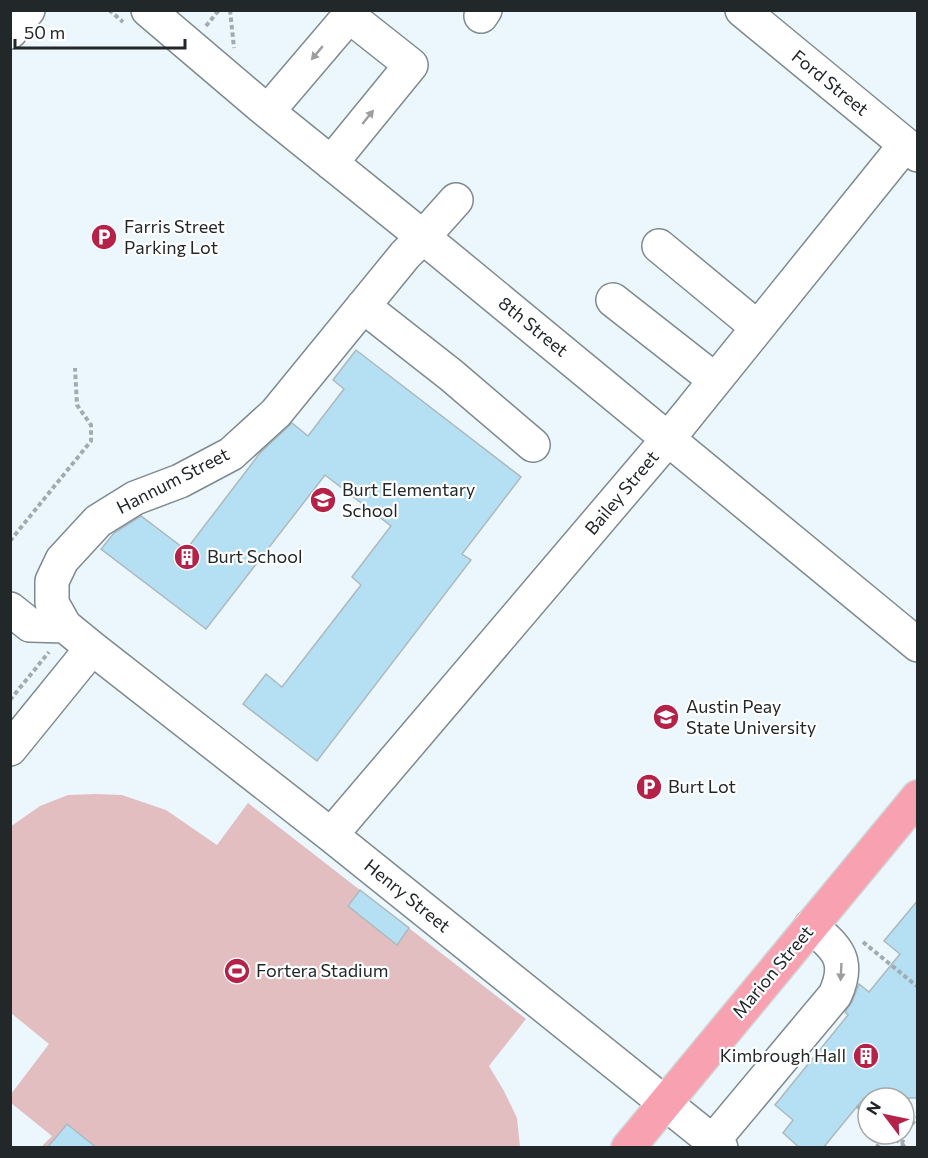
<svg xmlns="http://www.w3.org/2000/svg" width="928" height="1158" font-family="Commissioner,sans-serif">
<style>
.green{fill:#e3bec1}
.building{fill:#b5dff2;stroke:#adb9bf;stroke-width:1.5}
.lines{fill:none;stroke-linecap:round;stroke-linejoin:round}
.minor-casing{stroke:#7f8a8f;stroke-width:36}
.major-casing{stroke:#d3d4d4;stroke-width:36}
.path{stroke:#a2acb0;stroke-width:4;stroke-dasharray:4.5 3;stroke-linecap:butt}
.minor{stroke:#fff;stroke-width:33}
.major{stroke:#f7a1b1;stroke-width:33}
.oneway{fill:#9c9e9f}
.labels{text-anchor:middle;stroke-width:4.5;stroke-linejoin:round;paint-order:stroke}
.street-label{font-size:18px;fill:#222729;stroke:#fff}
.poi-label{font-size:18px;fill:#222729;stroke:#fff;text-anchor:start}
</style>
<rect width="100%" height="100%" fill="#ebf7fd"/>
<path class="green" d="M95 794 122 795 166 810 217 845 248 803 526 1019 489 1066 504 1091 517 1118 520 1147H41L52 1136 11 1103V1094L49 1044 11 1013 10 827 40 806 68 795Z"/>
<path class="building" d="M356 350 521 477 462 554 471 560 317 761 243 704 266 674 282 687 361 585 352 577 391 526 325 475 206 629 101 549 114 533 141 516 186 550 260 453 292 423 308 436 344 389 333 380Z
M360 890 409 928 397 945 348 906Z
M918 900V1098H864L823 1148H800L783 1133 793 1120 775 1105 848 1015 845 1012 852 1002 859 984 869 992 900 954 884 941Z
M67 1124 97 1148H47Z"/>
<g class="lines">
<g class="minor-casing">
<path id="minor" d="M148 10 262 107 423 237 918 645
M742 10 918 155
M481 16 485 10
M10 32 28 10
M268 111 349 16 411 65 331 163
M456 200 423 237 405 255 276 413 231 454 180 481 135 498 98 521 62 560 52 581V603L65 626 92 648 331 835 721 1148
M659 246 757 327
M613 300 715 380
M363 306 451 375 533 445
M10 609 30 625 65 626
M10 749 92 648
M331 835 668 439 905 145
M713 1141 835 995C851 960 837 948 811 926"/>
</g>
<g class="major-casing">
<path id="major" d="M628 1148 918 797"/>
</g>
<path class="path" d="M109 10 123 22
M230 10 234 48
M206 26 219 10
M10 541 91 441V425L77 405 75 368
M10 700 49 652
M863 942 918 987
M857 1106 868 1116
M890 1134 906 1148
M902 1144 905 1132 918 1117
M876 1148 887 1134"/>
<use href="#minor" class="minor"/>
<use href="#major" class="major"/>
</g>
<defs><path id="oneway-solid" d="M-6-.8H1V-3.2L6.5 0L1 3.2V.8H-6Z" transform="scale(1.5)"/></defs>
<g class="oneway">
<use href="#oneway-solid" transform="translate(317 53) rotate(130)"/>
<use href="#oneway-solid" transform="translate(368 117) rotate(-51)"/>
<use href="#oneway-solid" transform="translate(841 972) rotate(93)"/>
</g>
<defs>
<g id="parking-disc" transform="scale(1.35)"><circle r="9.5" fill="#b42249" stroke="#fff"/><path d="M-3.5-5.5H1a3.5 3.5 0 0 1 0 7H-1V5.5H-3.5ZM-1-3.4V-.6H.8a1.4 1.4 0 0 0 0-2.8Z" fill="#fff"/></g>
<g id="school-disc" transform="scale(1.35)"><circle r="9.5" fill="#b42249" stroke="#fff"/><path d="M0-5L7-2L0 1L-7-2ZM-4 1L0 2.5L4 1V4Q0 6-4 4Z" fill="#fff"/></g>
<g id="building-disc" transform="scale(1.35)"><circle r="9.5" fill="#b42249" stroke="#fff"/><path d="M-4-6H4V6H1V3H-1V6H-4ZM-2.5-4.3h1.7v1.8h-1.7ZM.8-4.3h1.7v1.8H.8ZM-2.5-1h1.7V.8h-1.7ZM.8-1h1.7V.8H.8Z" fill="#fff"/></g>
<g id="university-disc" transform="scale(1.35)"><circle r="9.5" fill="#b42249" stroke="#fff"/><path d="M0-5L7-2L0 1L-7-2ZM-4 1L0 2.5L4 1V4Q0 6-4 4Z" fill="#fff"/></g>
<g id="stadium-disc" transform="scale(1.35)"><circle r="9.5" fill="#b42249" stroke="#fff"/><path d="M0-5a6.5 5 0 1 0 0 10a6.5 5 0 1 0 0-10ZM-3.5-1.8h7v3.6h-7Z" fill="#fff"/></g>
</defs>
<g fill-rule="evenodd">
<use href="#parking-disc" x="104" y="237"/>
<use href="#school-disc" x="323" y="500"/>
<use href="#building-disc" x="187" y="557"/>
<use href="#university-disc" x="666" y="717"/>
<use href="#parking-disc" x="649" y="787"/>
<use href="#stadium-disc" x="237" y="971"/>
<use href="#building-disc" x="866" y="1056"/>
</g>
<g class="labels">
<g class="street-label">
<text transform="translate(830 83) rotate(39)" y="6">Ford Street</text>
<text transform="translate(533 327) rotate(39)" y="6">8th Street</text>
<text transform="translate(173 481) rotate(-27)" y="6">Hannum Street</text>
<text transform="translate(622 493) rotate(-50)" y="6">Bailey Street</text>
<text transform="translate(407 896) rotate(39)" y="6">Henry Street</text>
<text transform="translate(773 972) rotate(-50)" y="6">Marion Street</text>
</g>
<g class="poi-label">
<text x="124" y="233">Farris Street<tspan x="124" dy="21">Parking Lot</tspan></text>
<text x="342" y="496">Burt Elementary<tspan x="342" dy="21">School</tspan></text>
<text x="207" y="563">Burt School</text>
<text x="686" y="713">Austin Peay<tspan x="686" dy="21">State University</tspan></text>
<text x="668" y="793">Burt Lot</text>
<text x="256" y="977">Fortera Stadium</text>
<text x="846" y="1062" text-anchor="end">Kimbrough Hall</text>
</g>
</g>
<rect width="928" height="1158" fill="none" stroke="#222729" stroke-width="24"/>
<g transform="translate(886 1116) rotate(302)"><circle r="28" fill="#ffffff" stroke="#a7a9a9" stroke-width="1.5"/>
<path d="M0-4.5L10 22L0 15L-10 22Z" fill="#b42249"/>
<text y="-9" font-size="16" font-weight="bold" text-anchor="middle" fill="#222729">N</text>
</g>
<path d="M15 39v9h170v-9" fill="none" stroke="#222729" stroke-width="3"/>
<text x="24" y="39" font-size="18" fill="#222729" stroke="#ffffff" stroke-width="4.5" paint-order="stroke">50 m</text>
</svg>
